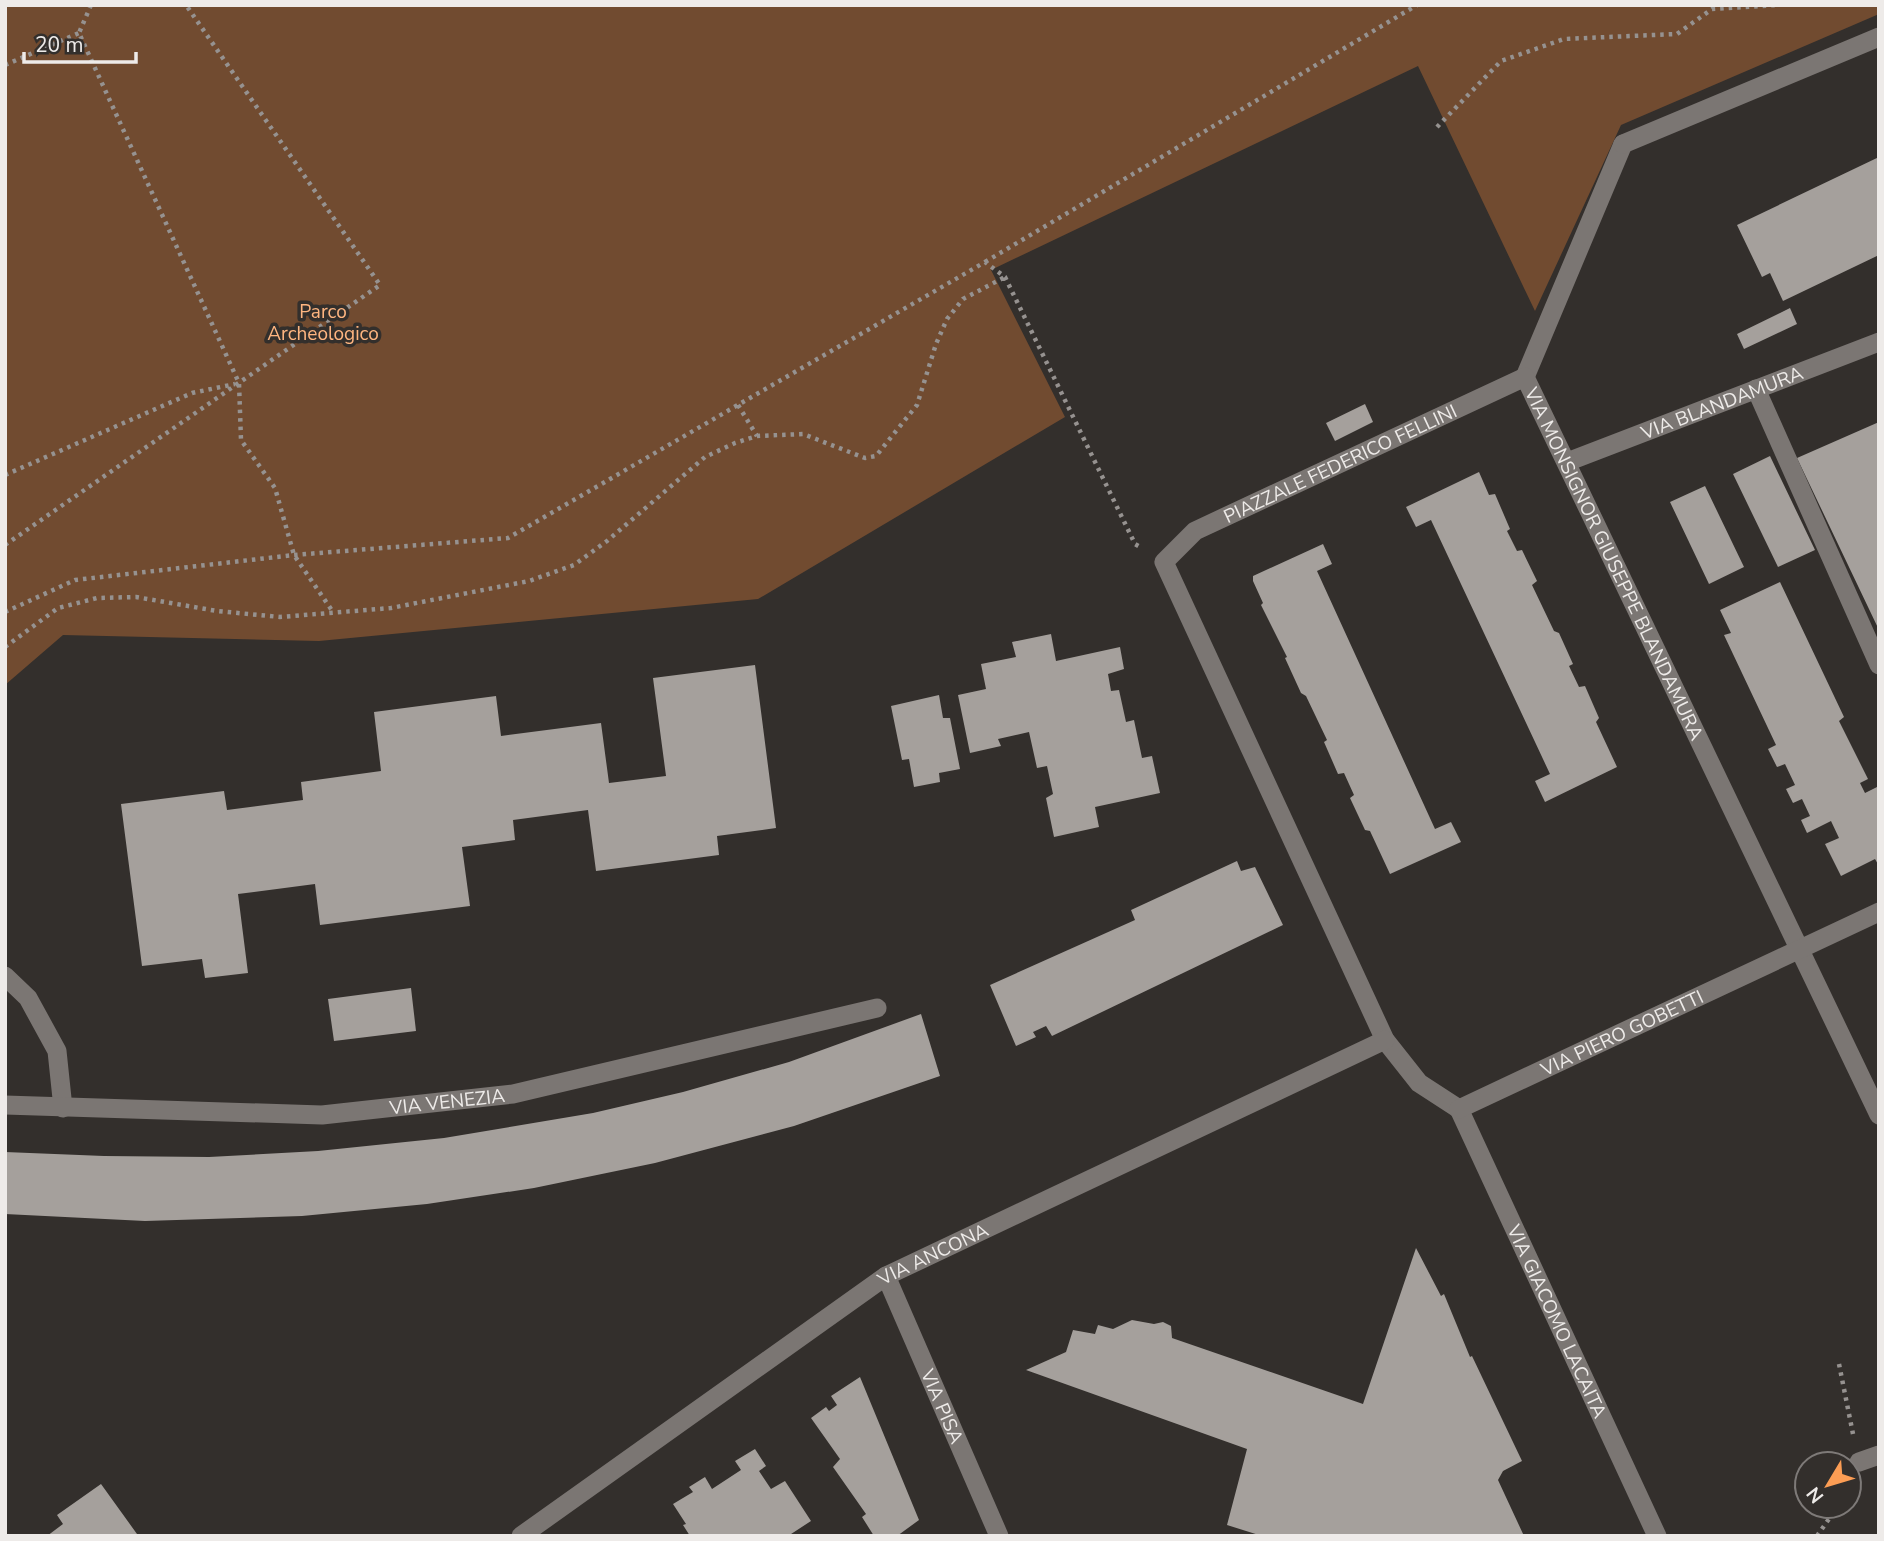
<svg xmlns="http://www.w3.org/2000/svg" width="1884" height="1541" font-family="'Nunito Sans',sans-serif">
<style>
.green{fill:#714b30}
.building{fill:#a5a09c}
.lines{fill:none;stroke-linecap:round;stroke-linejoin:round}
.path{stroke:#969290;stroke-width:4.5;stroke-dasharray:3.5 5;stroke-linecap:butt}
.service{stroke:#7b7673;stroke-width:19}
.minor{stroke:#7b7673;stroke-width:19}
.labels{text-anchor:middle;stroke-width:7;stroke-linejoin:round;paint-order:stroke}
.park-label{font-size:19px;fill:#feb580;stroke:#332f2c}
.street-label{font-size:19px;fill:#eeebe9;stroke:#332f2c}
</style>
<rect width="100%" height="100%" fill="#332f2c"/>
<path class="green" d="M5 5H1879V14L1621 125 1535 311 1418 66 991 270 1065 417 758 599 319 641 63 635 5 685Z"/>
<path class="building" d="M1879 157V255L1783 301 1770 273 1762 277 1737 225Z
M1790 308 1797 324 1744 349 1737 334Z
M1365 404 1373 422 1335 441 1326 423Z
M1879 422V630L1797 458Z
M1770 456 1815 550 1778 567 1733 474Z
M1479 472 1489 495 1495 494 1510 529 1507 531 1517 551 1522 550 1537 581 1532 585 1554 631 1559 633 1573 664 1569 666 1579 687 1585 686 1599 718 1596 722 1617 767 1545 802 1535 781 1550 774 1431 520 1416 527 1406 507Z
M1705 486 1744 567 1709 584 1670 502Z
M1323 544 1332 564 1317 571 1435 829 1451 822 1461 842 1390 874 1370 831 1365 830 1350 798 1354 795 1344 773 1338 774 1324 742 1327 740 1306 696 1301 693 1285 658 1287 657 1261 605 1263 603 1253 581V576Z
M1780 582 1844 717 1839 721 1868 779 1860 783 1865 793 1879 786V866L1875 859 1841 876 1825 844 1839 838 1831 821 1807 833 1801 820 1810 816 1802 799 1793 803 1786 789 1795 785 1785 764 1777 767 1768 749 1776 745 1724 635 1731 633 1720 610Z
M1051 634 1056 661 1120 647 1124 669 1108 674 1111 691 1119 690 1126 722 1134 720 1142 758 1152 756 1160 793 1095 807 1099 827 1054 837 1046 798 1053 794 1047 766 1037 768 1029 732 998 739 1001 746 970 753 958 695 986 689 981 664 1016 657 1012 642Z
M755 665 776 828 717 836 719 855 596 871 588 810 513 820 515 840 462 847 470 906 320 925 315 884 238 894 248 973 205 978 202 959 142 966 121 804 224 791 227 810 303 800 301 782 381 771 374 712 496 696 501 736 601 723 609 783 666 776 653 678Z
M939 695 943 718H950L960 769 939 773 940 782 914 787 909 759 902 760 891 706Z
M1237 861 1241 871 1255 867 1283 925 1052 1036 1046 1026 1033 1032 1036 1037 1016 1046 990 985 1135 920 1131 910Z
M411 988 416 1031 334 1041 328 999Z
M921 1014 940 1076 794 1126 655 1163 534 1188 427 1204 302 1216 145 1221 5 1214V1152L104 1156 209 1157 318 1151 444 1138 593 1113 683 1092 789 1062Z
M1416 1248 1441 1296 1444 1294 1470 1357 1472 1356 1522 1461 1503 1471 1498 1480 1524 1536H1262L1227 1525 1247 1449 1026 1370 1066 1352 1073 1330 1095 1334 1098 1325 1113 1329 1132 1320 1154 1324 1163 1322 1171 1326 1172 1338 1363 1404Z
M860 1377 919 1520 897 1536H874L862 1517 866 1514 833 1467 840 1459 811 1418 826 1407 829 1411 837 1405 831 1396Z
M755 1449 766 1466 759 1471 771 1489 785 1481 811 1521 788 1536H690L683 1525 686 1524 673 1504 693 1492 689 1487 705 1477 712 1489 741 1470 735 1461Z
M101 1484 137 1534 47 1536 63 1524 57 1515Z"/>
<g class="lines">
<path class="path" d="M91 5 79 33 239 383 241 440 275 488 294 555 333 612
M5 65 79 33
M1437 127 1501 61 1564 39 1677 34 1712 9 1777 5
M985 262 1417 5
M738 405 757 436
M5 475 192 393 235 384
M5 545 380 285 186 5
M5 612 75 580 294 555 508 538 985 262 1005 277 1135 544 1142 548
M5 647 58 608 97 598 136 597 217 611 280 617 391 608 529 581 574 565 607 541 705 457 735 443 757 436 803 434 865 458 876 456 917 405 936 344 947 319 963 299 1005 277
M1839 1364 1853 1434
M1817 1536 1838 1506"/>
<g class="service">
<path d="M1525 377 1623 144"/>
<path d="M1756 389 1879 665"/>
<path id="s1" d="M1567 462 1879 342"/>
<path d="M1859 1462 1879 1455"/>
</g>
<g class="minor">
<path d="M1623 144 1879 37"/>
<path d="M5 976 28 998 57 1051 63 1108"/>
<path id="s2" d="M5 1105 322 1115 513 1094 877 1008"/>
<path id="s3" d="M1459 1109 1419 1083 1385 1040 1164 562 1195 531 1525 377 1879 1115"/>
<path id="s4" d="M1459 1109 1657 1536"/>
<path id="s5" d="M1459 1109 1879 912"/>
<path id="s6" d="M886 1276 999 1536"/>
<path id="s7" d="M521 1536 886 1276 1385 1040"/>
</g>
</g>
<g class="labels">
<g class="park-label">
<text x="323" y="318">Parco<tspan x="323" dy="22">Archeologico</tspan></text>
</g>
<g class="street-label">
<text dy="7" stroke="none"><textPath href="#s1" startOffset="166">VIA BLANDAMURA</textPath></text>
<text dy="7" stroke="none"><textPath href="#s3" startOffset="833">PIAZZALE FEDERICO FELLINI</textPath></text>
<text dy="7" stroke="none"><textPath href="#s3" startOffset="1244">VIA MONSIGNOR GIUSEPPE BLANDAMURA</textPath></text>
<text dy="7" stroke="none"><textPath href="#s5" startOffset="180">VIA PIERO GOBETTI</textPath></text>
<text dy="7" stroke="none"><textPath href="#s2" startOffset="443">VIA VENEZIA</textPath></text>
<text dy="7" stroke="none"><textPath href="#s7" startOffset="500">VIA ANCONA</textPath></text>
<text dy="7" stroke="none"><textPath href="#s4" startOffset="234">VIA GIACOMO LACAITA</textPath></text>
<text dy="7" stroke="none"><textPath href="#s6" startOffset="142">VIA PISA</textPath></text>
</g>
</g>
<rect width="1884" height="1541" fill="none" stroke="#eeebe9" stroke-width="14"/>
<g transform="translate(1828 1485) rotate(232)"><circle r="33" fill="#332f2c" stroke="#7e7a78" stroke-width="2"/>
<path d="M0-5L12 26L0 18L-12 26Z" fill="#fc9d54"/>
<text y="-10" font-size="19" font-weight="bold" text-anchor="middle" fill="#eeebe9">N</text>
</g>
<path d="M24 52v10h112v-10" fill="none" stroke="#eeebe9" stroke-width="3.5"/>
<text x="35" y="52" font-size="21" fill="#eeebe9" stroke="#332f2c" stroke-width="5" paint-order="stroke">20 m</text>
</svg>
